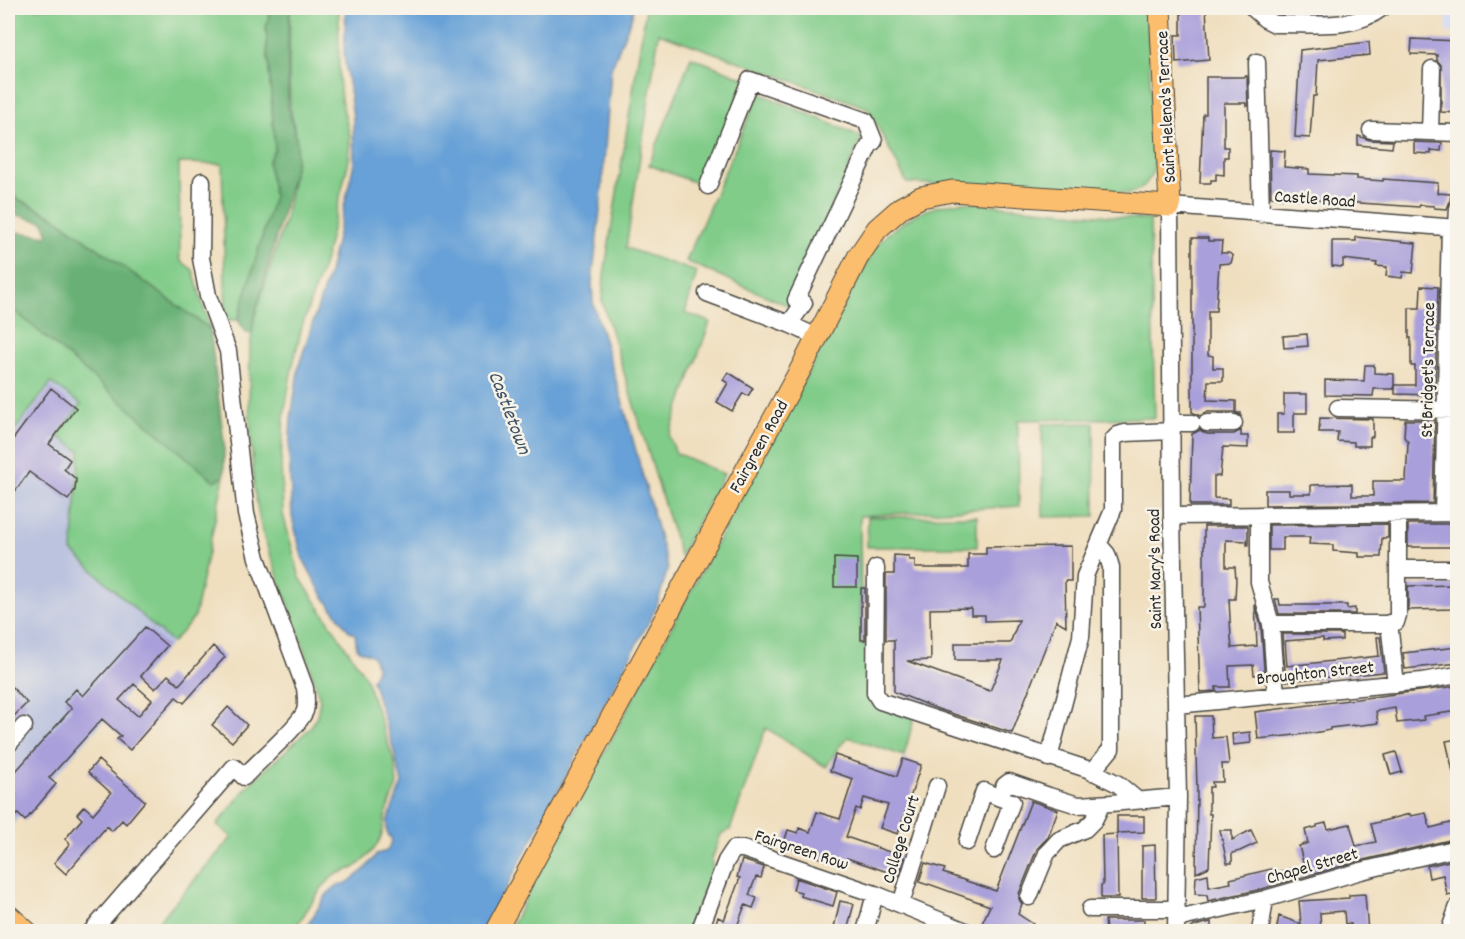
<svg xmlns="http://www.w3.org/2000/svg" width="1465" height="939" font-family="Dekko,sans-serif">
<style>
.built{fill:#d1d9f9}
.industrial{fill:#bbc3de}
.green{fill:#81cc89;stroke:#567c5a;stroke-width:1.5}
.forest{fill:#68b075;stroke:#4a6e50;stroke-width:1.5}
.water{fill:#68a1d7;stroke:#4a6681;stroke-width:1.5}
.building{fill:#a99fda;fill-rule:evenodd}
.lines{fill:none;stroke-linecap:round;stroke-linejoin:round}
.minor-casing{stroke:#494641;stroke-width:19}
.major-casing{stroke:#494641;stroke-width:23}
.minor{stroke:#fff;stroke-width:16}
.major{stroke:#fbbe6e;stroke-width:21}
.labels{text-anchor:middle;stroke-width:5;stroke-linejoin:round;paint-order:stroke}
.street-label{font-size:18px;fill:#2b2b2b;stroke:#f7f3e8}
.water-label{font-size:20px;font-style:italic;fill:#405467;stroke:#f7f3e8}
</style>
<rect width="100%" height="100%" fill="#f7f3e8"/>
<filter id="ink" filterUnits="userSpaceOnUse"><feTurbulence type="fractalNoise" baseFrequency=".0167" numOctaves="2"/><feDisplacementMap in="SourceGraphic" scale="12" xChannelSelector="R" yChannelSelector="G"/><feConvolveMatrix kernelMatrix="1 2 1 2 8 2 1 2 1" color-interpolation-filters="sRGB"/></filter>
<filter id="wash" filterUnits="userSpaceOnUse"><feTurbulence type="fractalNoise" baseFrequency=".008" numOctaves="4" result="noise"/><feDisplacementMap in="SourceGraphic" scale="24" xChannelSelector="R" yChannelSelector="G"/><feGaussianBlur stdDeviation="1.35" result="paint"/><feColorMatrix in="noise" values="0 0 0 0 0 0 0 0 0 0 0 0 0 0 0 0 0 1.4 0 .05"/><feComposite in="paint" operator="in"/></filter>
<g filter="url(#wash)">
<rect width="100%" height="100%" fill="#f0dfbf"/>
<path class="built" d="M1266 8H1371V10L1275 19Z
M1447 8H1457V32L1447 33Z"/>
<path class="industrial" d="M51 383 81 404 72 551 172 643 8 830V439Z"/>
<path class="green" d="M8 8H271L266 28 275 149 268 162 274 196 238 320H226L222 164 179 163 180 260 193 270 210 329 54 217 8 194Z
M290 8H339V77L341 100 350 136 349 160 324 263 302 326 291 373 284 417 281 461 283 514 300 578 365 676 395 764 397 785 386 813 381 838 374 849 364 860 354 868 334 875 321 889 293 931 149 932 232 837 217 825 248 786 310 728 317 716 320 700 304 647 262 532 254 489 249 402 250 348 254 319 285 220 295 167 297 143 290 106 289 76Z
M646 8H1147L1154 165C1152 179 1145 188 1131 193L907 183 868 108 659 33 626 248 697 272 685 313 710 322 669 436 676 453 724 474 680 556 602 301 604 275Z
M691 57 746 79 704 186 649 165Z
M759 93 862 137 789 306 686 261Z
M962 202 1150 220 1155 418 1018 420 1019 506 860 516 861 644 869 647 872 704 914 718 904 756 848 737 839 747 826 767 766 728 730 830 721 834 712 859V869L687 931 508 932 876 246C899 220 928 205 962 202Z
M8 305 214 481 224 477 194 618 172 643 72 551 80 451 58 436 81 404 51 383 8 439Z
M1094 423 1095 516 1043 517 1042 424Z
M977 516V547H867L868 517Z"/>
<path class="forest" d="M271 8H290L288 36V106L297 143 295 167 254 319 252 334 246 333 238 320 274 196 268 162 275 149 266 28Z
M8 194 54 217 210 329 224 443V477L214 481 8 305V231L48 236 44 222 8 213Z"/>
<path class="water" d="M346 8H633L632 16 611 69 601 202 592 282 593 303 624 407 668 568 656 608 483 931H304L327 894 338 885 347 883 365 869 377 854 387 851 392 840 387 833V822L402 783 392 744 372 680 377 669 373 656 357 649 355 634 348 630 322 594 302 557 292 517 289 452 291 418 299 365 329 273 354 163 353 117 344 55Z"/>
<g id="blocks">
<path class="building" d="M1181 8H1206L1209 60 1176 63 1175 35H1181Z
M1412 39 1458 41V113L1441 112V65L1437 60V55L1411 54Z
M1369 42 1370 55 1318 60 1316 96H1313L1310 138 1295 137 1300 50Z
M1245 76H1247L1248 106H1246V103H1224V147H1228V157H1224V175L1216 174V180H1211V183H1200L1203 114H1206V77H1245Z
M1358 136 1370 140 1393 141 1392 148 1358 145Z
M1414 142 1442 143 1441 151 1431 150V154L1414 153Z
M1270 150 1285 151 1284 167 1309 169V174L1357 176V179L1383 181V179L1438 183 1437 193 1451 194 1450 201 1447 209 1434 208V206L1420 205 1419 207 1271 197Z
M1356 237 1416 243 1413 273 1403 272 1402 278 1386 276 1387 267 1376 266 1377 263 1343 259V267L1332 266V241H1356Z
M1192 238H1208V241H1222L1221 253H1229L1233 256 1231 263 1219 264 1216 311H1208V355L1213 356V368H1223V381H1208L1207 400 1236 401V413H1241V416L1234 412H1207L1200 416 1192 412Z
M1421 286 1438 287 1435 395 1395 394V385H1415V366H1411V338H1409V308H1420Z
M1307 334 1308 346 1284 348 1283 336Z
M1365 365H1374V373L1394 374V389H1374L1373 396 1325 395V380L1364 381Z
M728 372 753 388 748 396 743 393 732 411 717 402 728 383 723 380Z
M51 388 76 408 49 444 70 460 64 469 76 479 75 490 68 500 29 472 8 501V446Z
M1284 394H1307V413H1294V433H1277V414H1284Z
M1320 418 1373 419V437H1370V446H1354V442L1337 441 1338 432H1319Z
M1405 420H1435L1433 503 1265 505V490H1289V494H1311V485L1352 484V496H1373V481H1406L1408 442 1404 437Z
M1200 430 1207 434H1234L1241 430V436H1248V448L1223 447 1220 476H1214V498L1229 499V505H1190L1192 434Z
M1388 524V538H1382L1381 557H1359V553L1333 551V545L1309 544 1310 537H1283V550H1269V525Z
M1408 524H1458V547H1408Z
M1204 526H1248V545H1247V541L1226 540V567H1235L1236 580 1235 599H1229L1231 638 1232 648 1257 646 1255 605 1261 626 1265 683 1263 674 1254 675 1253 665 1229 666 1230 687H1216V691L1200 692 1197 607H1204Z
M1071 546V581H1065L1066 626 1056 620 1012 733 938 709 894 692V640H886V574H894V555L909 556V560H915V568H968V554H986V547ZM971 608V615H985V621L1019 620 1010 643H955V660H1003L990 691 907 661 931 660 930 609Z
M834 558 857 559V587H834Z
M1455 585V609L1408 610V586Z
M861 588H865V640H861Z
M1275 599H1279L1280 605H1347V609L1355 608V614H1279Z
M145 627 167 646 141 676 155 689 168 675 179 685 213 646 225 657 184 703 176 697 130 750 117 739 121 736 102 719 49 778 56 784 25 821 18 814 15 816 8 809V780L72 708 64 702 76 689 83 696ZM134 684 152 700 138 716 119 700Z
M1282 634H1342V640L1323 641V638L1285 641 1287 666 1379 656 1377 637H1380L1384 672 1286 681Z
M1458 647V663L1405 669 1403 653Z
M8 683 27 703 8 722Z
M1458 686V711L1423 716 1424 720 1397 723 1395 708 1376 711 1378 723 1354 726V725L1330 728V730L1314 733 1258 739 1255 712Z
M228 707 247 725 232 742 212 725Z
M1195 716H1211L1212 738 1226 737 1229 764H1222L1223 782H1212L1213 787H1209V814H1211L1209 867 1196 873 1197 789Z
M1250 732 1251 743 1233 745 1232 734Z
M1458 739V772H1453L1446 741Z
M1396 752 1402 772 1391 775 1385 755Z
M835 755 897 776 903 759 921 765 898 834 880 828 888 805 864 798 860 810 856 808 846 837 904 857 899 876 847 858 845 866 783 846 788 830 798 833 799 828 810 832 817 812 840 819 853 779 830 771Z
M98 760 145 801 126 824 122 820 112 831 107 826 66 874 54 863 70 844 65 839 82 819 77 814 84 806 93 814 111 793 88 772Z
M1031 801 1058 810 1048 837 1037 849 1019 894V899L1022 904 1018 914 1033 924 1029 932H978L990 906 929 884 928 885 919 882 925 863 945 869 943 873 996 891Z
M1426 813 1430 828 1458 821V838L1359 861 1262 889 1208 901 1207 895 1195 894 1196 877 1208 874 1209 887 1231 883 1230 879 1275 868 1277 872 1304 866 1299 846 1308 843 1305 830 1317 827V825L1326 823 1328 829 1350 824 1356 846 1376 842 1371 824 1410 814 1411 816Z
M1117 816H1144V832L1117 833Z
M1220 830H1232V840L1251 830 1257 843 1240 851 1232 853V863H1227Z
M1117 834 1118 898H1101V885H1103L1102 835Z
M1155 845 1156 898H1142V846Z
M1458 859V893L1447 895 1443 875 1429 878 1427 866Z
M742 860 764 867 761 878 756 877 749 895 757 898 753 908 745 905 735 932H712L718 917 724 920 740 878 737 877Z
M796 878 837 892 833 906 800 896 801 892 793 890Z
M1365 894 1368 932H1351V923L1345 924 1344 911 1320 913 1321 932H1276L1279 916 1301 924 1299 901 1349 898V895Z
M840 901 854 904 851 915 847 932H833Z
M1105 920H1144V924H1140V932H1106Z
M1211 922V932H1187L1194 926Z"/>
</g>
</g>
<g filter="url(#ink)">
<use href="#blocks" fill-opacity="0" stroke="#494641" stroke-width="1.5"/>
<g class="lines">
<g class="minor-casing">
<path id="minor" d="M1253 8 1265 19 1275 24C1311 23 1352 31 1382 8
M1257 62 1261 214
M1432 69 1430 132 1458 133
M1371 130 1430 132
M708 186 750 80 866 121 874 141 869 146 796 300 804 303 789 324 817 337
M1457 228 1458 208
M707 293 789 324
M1338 408 1458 410
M1171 423H1192
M1207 423H1234
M1443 513 1450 227
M1259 515V582L1271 624 1276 696
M1172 516 1458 513
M876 568 875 693 880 701 1090 770 1118 784 1136 799
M1398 569H1458
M1389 623 1396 684
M1271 624H1386L1396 622 1398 615V514
M1176 705 1422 681 1458 675
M8 745 24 726
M1049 758 1081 637 1085 576 1113 510V440L1118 435 1125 433 1172 431
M1092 772 1111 749V567L1107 554 1099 545
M967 842 984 791 1000 798 1004 786 1009 782 1049 796 1078 805 1111 803 1178 797
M994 850 1012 802 1000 798
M1029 897 1047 853 1059 840 1085 829 1094 820 1102 804
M901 904 937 786
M1090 909H1177
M1177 919 1265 899 1361 871 1458 848
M91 932 234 767 244 777C258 761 299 727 305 711 307 704 306 696 305 688L257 558 246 514 228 351 208 296 201 258 202 181
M699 932 726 861 734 849H743L875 894 968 932
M865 932 875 894
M1176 932 1178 797 1172 516 1170 206 1458 228
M1260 932 1265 899
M1449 932 1458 906"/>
</g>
<g class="major-casing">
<path id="major" d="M8 915 27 932
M495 932 804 363 858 257 877 229 902 207 921 197 952 191 1170 206 1160 8"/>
</g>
<use href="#minor" class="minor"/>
<use href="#major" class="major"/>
</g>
</g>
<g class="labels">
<g class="street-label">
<text transform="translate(1165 107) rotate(-93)" y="6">Saint Helena's Terrace</text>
<text transform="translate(1315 198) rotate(4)" y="6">Castle Road</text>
<text transform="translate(1427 370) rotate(-89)" y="6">St Bridget's Terrace</text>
<text transform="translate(758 446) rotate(-61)" y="6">Fairgreen Road</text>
<text transform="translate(1154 569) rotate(-91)" y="6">Saint Mary's Road</text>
<text transform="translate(1315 672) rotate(-6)" y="6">Broughton Street</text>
<text transform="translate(900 839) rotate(-73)" y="6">College Court</text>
<text transform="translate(802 849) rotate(18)" y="6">Fairgreen Row</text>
<text transform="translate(1312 865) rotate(-16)" y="6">Chapel Street</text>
</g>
<g class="water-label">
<text transform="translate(511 412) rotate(69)" y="7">Castletown</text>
</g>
</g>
<rect width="1465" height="939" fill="none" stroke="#f7f3e8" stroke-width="30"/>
</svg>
